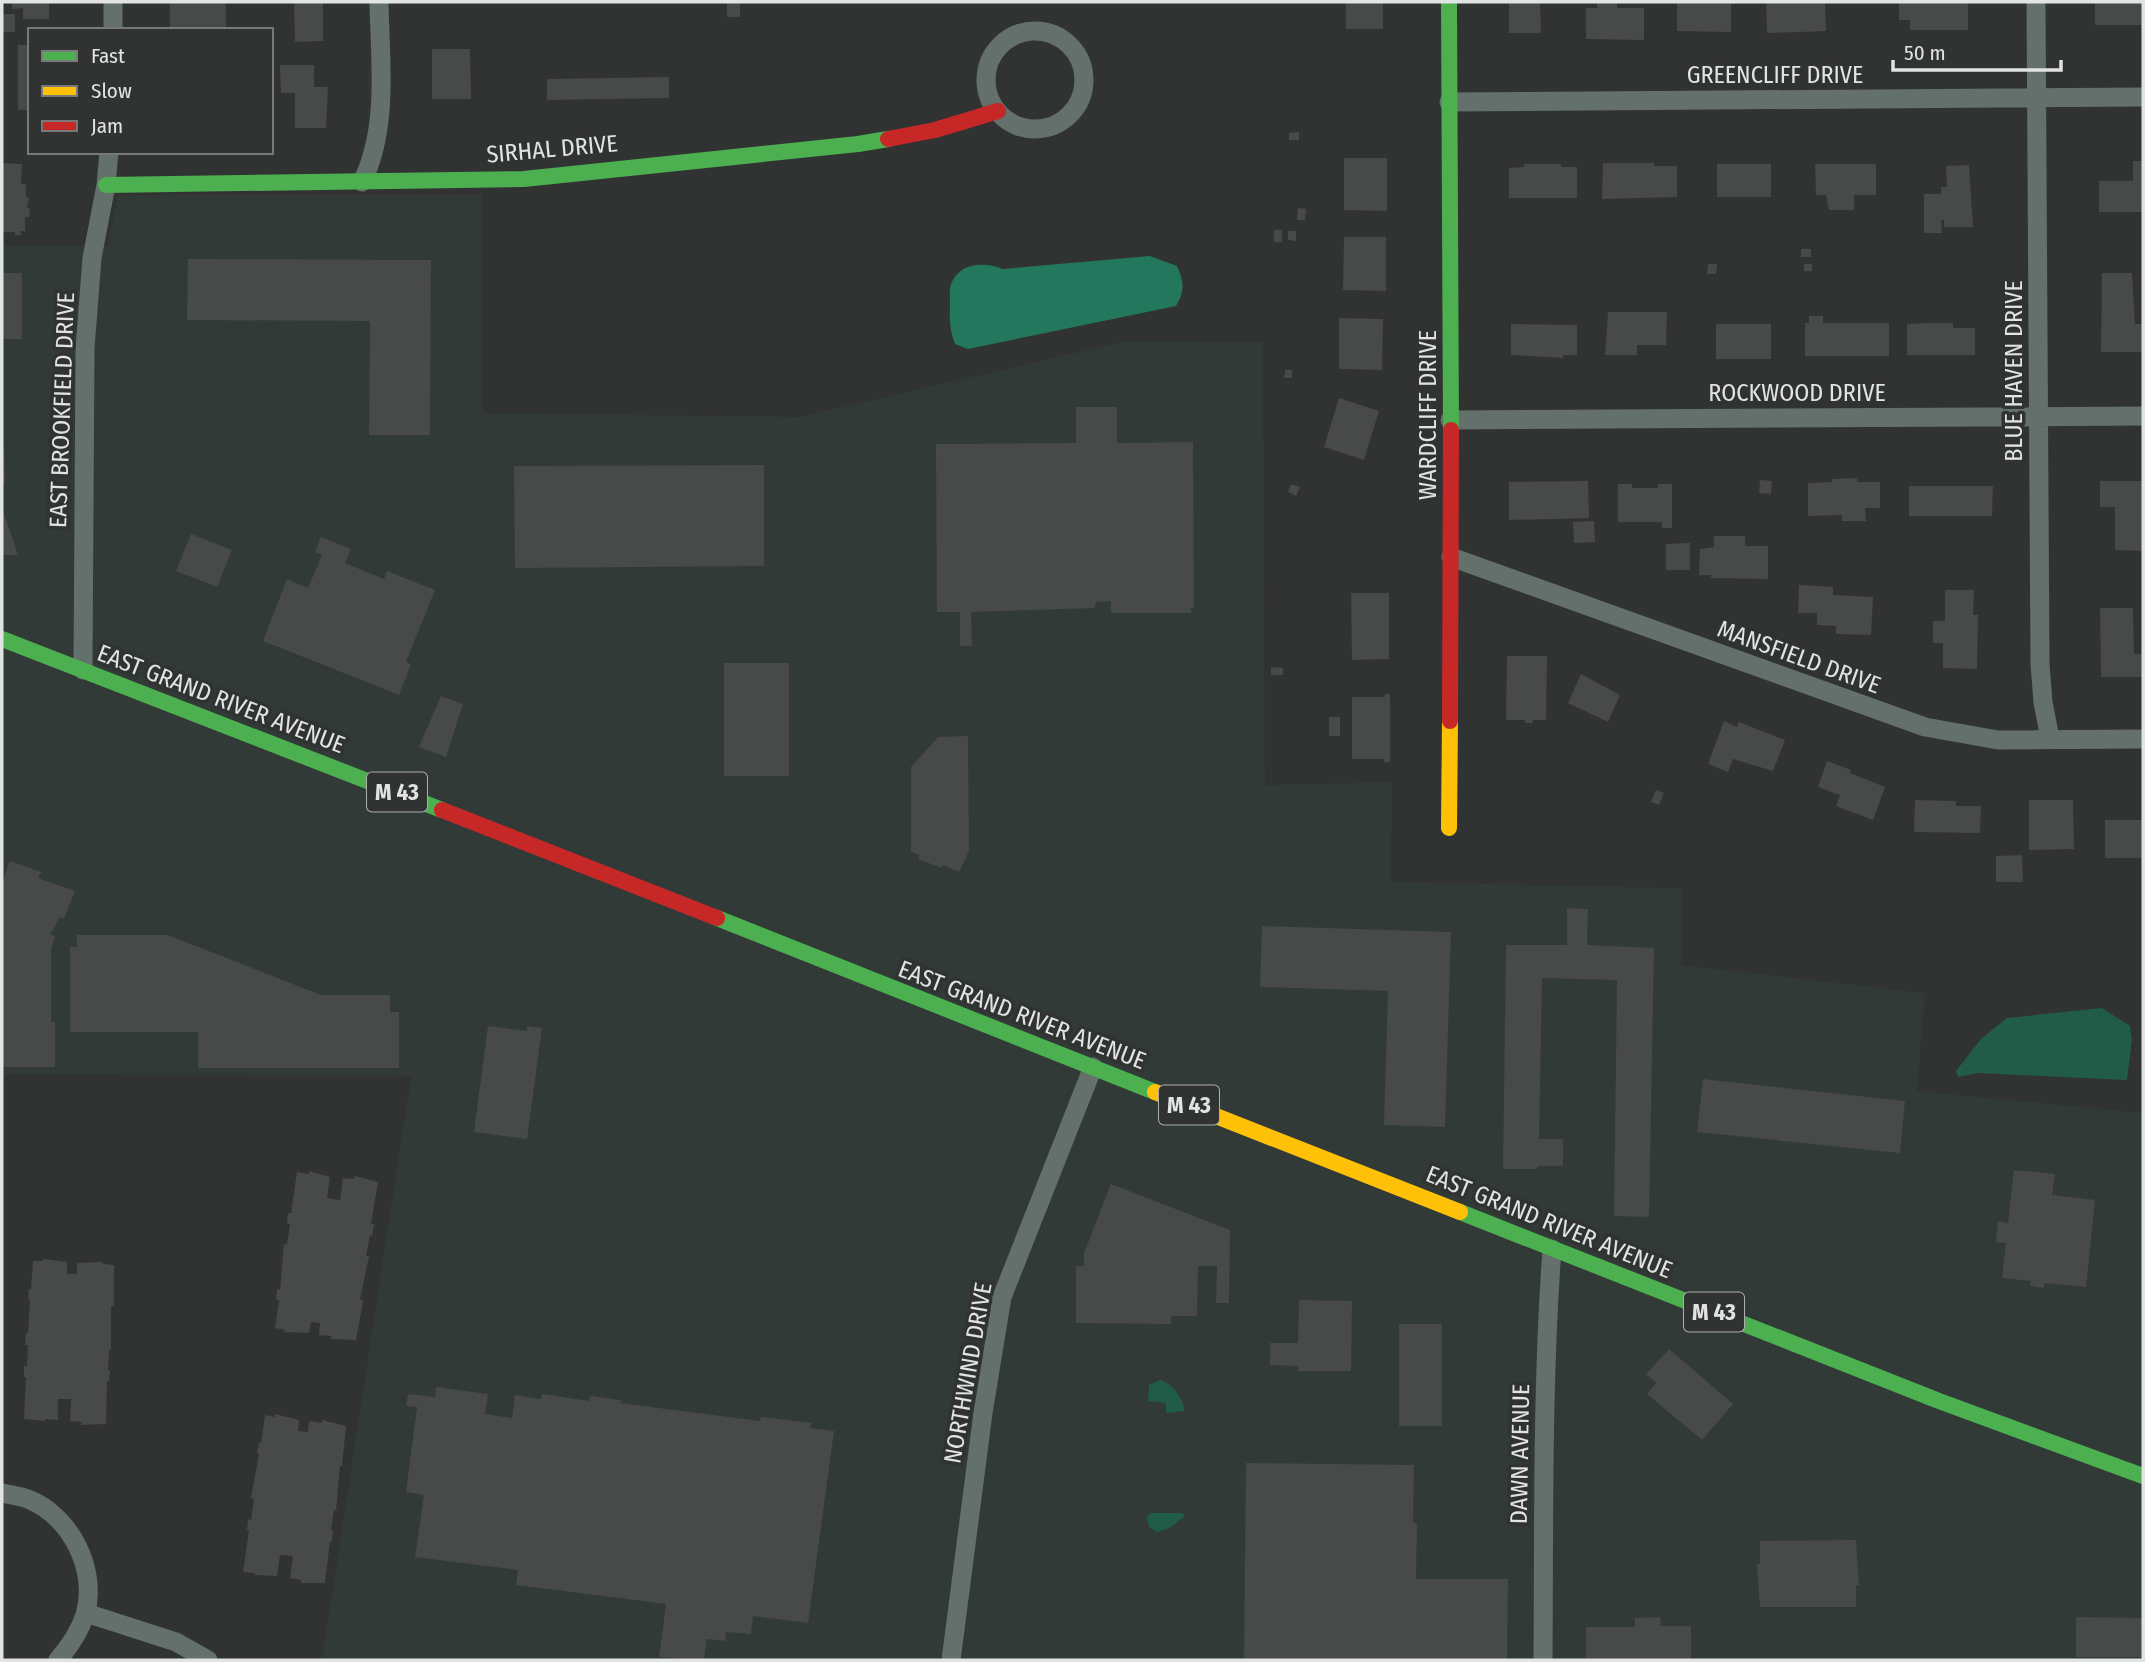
<svg xmlns="http://www.w3.org/2000/svg" width="2145" height="1662" font-family="'Fira Sans Condensed',sans-serif">
<style>
.built{fill:#313a36}
.green{fill:#215c49}
.water{fill:#23775d}
.building{fill:#484949}
.lines{fill:none;stroke-linecap:round;stroke-linejoin:round}
.street{stroke:#63706b;stroke-width:19}
.fast{stroke:#4caf50;stroke-width:16}
.slow{stroke:#ffc107;stroke-width:16}
.jam{stroke:#c62828;stroke-width:16}
.labels{text-anchor:middle;stroke-width:7;stroke-linejoin:round;paint-order:stroke}
.shield{fill:#303332;stroke:#adafae;stroke-width:2}
.shield-label{font-size:23px;font-weight:bold;fill:#e2e4e3}
.street-label{font-size:24px;fill:#e2e4e3;stroke:#303332}
</style>
<rect width="100%" height="100%" fill="#313232"/>
<path class="built" d="M118 195H482L483 413 800 417 1126 341 1263 342 1265 785 1392 782 1391 882 1681 888V965L1925 993 1917 1091 2143 1113V1660H322L411 1076 2 1075V245L108 246Z"/>
<path class="green" d="M2102 1008 2130 1026 2132 1040 2127 1080 1978 1073 1958 1077 1956 1071 1981 1039 2007 1018Z
M1160 1380C1174 1384 1182 1398 1185 1411L1166 1413V1403L1148 1401 1149 1385Z
M1151 1513H1182L1185 1516 1171 1527 1158 1532C1149 1529 1147 1525 1147 1516Z"/>
<path class="water" d="M1150 256 1177 266C1184 281 1185 291 1176 306L968 349 955 344C950 332 949 318 950 306 950 299 949 290 951 284 960 262 984 262 1003 269Z"/>
<path class="building" d="M12 2H49V19H23V8L12 9Z
M170 2H226V30H168V27H170Z
M294 2H323V41L295 42Z
M727 2H740V17H727Z
M1346 2H1383V29H1346Z
M1509 2H1540L1541 33H1509Z
M1597 2H1617V8H1644V40L1586 39V8H1597Z
M1677 2H1735V4H1731V32L1677 31Z
M1766 2H1825L1826 31 1767 33Z
M1899 2H1968V30H1910V20H1899Z
M2095 2H2143V25H2095Z
M2 14H15V32H2Z
M18 45H30V110H18Z
M432 49H470L471 99H432Z
M280 65H314V87H328L326 128H295V93H281Z
M669 77V98L547 100V79Z
M1299 132V140H1289V133Z
M1344 158H1387V211L1344 210Z
M2133 161H2143V212H2099V181H2133Z
M2 163 22 164 21 184H26V197L29 198 27 208H30L29 217H25V231H21V235H15V232H2Z
M1603 163H1654V166H1677V197L1602 199Z
M1524 164H1561V167H1577V198H1509V168L1524 167Z
M1717 164H1771V197H1717Z
M1815 164H1876V195H1854V210H1829L1826 195H1816Z
M1969 165 1973 227H1944V220H1941L1942 233H1924V194H1941V187H1947L1946 166Z
M1298 208 1306 209 1305 220H1297Z
M1274 230H1282V242H1274Z
M1288 231H1296V241L1288 240Z
M1344 237H1386V291L1343 290Z
M1801 249H1811V257H1801Z
M188 259 431 260 430 435H369L370 321 187 320Z
M1708 264H1717L1716 274H1707Z
M1804 264H1812V271H1804Z
M2 273H22V339H2Z
M2102 273H2132L2135 324H2143V352H2101Z
M1608 312H1667L1666 345H1637V355H1605Z
M1809 316H1823V323H1889V356H1805V323H1809Z
M1339 318 1383 319 1382 370 1339 369Z
M1931 323H1953V328H1975V355H1907V324Z
M1511 324 1577 325V355H1563V358L1511 355Z
M1716 324H1771V359H1716Z
M1285 370H1292V378H1284Z
M1339 398 1379 411 1364 460 1324 447Z
M1076 407H1117V443L1193 442 1194 608H1191V613H1111V601L1096 602 1095 608 971 612 972 646H960V612H937L936 444 1076 443Z
M2 447H4L5 484H2Z
M764 465V566L515 568 514 466Z
M1857 478V482H1880V508H1865L1866 521H1842V515L1808 516V483L1832 482V479Z
M1760 480 1772 481 1771 494 1759 493Z
M1588 481 1589 518 1509 520V482Z
M2100 481H2143V551L2115 550V507H2100Z
M1291 484 1300 487 1296 496 1288 492Z
M1618 484H1632V488H1658V484H1672V528H1662V522H1618Z
M1909 486H1993L1992 516H1909Z
M2 508 11 534 18 555H2Z
M1594 521 1595 542 1574 543 1573 522Z
M191 534 232 550 217 587 176 571Z
M1714 536H1745V546H1768V579L1711 578V575H1699L1700 549 1714 547Z
M321 537 351 549 345 563 384 579 387 571 435 590 406 662 411 664 399 695 263 641 287 579 308 588 322 555 315 552Z
M1690 543V570H1666V544Z
M1799 585 1833 587V595L1873 597 1871 635 1836 634V626L1817 625V613H1798Z
M1945 590H1974L1973 615H1978L1977 669 1943 668V643H1933V621H1945Z
M1351 593H1389V659L1352 660Z
M2100 608H2133L2134 654H2143V677H2101Z
M1507 656H1547L1546 720H1533L1532 723H1525V720H1506Z
M724 663H789V776H724Z
M1271 667 1283 668V675H1271Z
M1581 674 1620 695 1608 722 1568 703Z
M1385 694H1390V762H1384V759H1352V697H1385Z
M441 696 463 704 446 757 419 747Z
M1329 717H1340V736H1329Z
M1724 721 1737 727 1739 722 1785 740 1773 771 1733 759 1728 772 1708 764Z
M968 736 969 851 959 872 943 865 941 868 918 859 919 855 911 852V767L938 737Z
M1827 761 1851 770 1850 773 1885 787 1873 820 1836 806 1840 795 1818 787Z
M1656 790 1664 793 1659 805 1651 802Z
M1915 800 1956 801V806H1981L1980 833 1914 832Z
M2029 800H2073L2074 849 2029 850Z
M2105 820H2143V858H2105Z
M2022 855 2023 882H1996V856Z
M10 861 41 872 38 878 75 891 64 919 60 917 50 934 55 936 51 949V1022H55V1067H2V883Z
M1567 908 1588 909 1587 945 1654 948 1649 1217 1614 1216 1617 980 1542 978 1539 1139H1563V1166H1537V1169H1503L1506 945H1567Z
M1262 926 1451 932 1445 1127 1384 1125 1388 991 1260 987Z
M77 935H168L321 995H390V1012H399V1068H198V1032H70V947H77Z
M488 1026 527 1031V1026L542 1028 527 1139 474 1132Z
M1703 1079 1905 1101 1900 1153 1697 1132Z
M2014 1170 2055 1174 2052 1195 2095 1200 2086 1287 2044 1283V1288L2030 1286 2031 1281 2002 1278 2006 1243 1996 1242 1998 1221 2008 1223Z
M309 1171 330 1177 327 1198 340 1200 343 1178 354 1179 355 1176 378 1182 371 1224H374L372 1236 370 1235 366 1256H369L360 1299 363 1300 361 1313 356 1340 331 1339V1336L319 1335 320 1323 311 1322 309 1333 284 1332 285 1330 275 1328 279 1300H276L277 1289 280 1290 284 1244 287 1245 290 1224 287 1223 288 1213H291L297 1172 309 1174Z
M1111 1184 1230 1230 1229 1303H1216L1217 1266H1198L1197 1316H1171V1324L1076 1323V1266H1084V1253Z
M43 1259 67 1262V1274H77V1263L103 1262V1264L114 1265V1306H111V1350H109L108 1370H110L109 1381H107L106 1424 81 1425 82 1422 70 1421 71 1399H58V1420L45 1419V1421L24 1419 26 1377H24V1366H27L28 1345H25L26 1333H28L30 1300 28 1299 29 1289H31L33 1261H43Z
M1299 1300 1352 1301 1351 1371H1298V1366L1270 1365V1343H1298Z
M1399 1324H1442V1426H1399Z
M1669 1349 1733 1404 1702 1440 1647 1394 1656 1383 1646 1374Z
M436 1387 488 1394 485 1414 512 1418 515 1395 541 1399 542 1394 589 1401 590 1396 621 1400 620 1403 760 1421 761 1417 811 1423 810 1428 834 1431 808 1623 753 1616 751 1634 726 1632 725 1641 707 1639 704 1660 659 1657 666 1604 516 1585 518 1570 415 1557 424 1495 406 1492 417 1407 406 1406 408 1394 435 1397Z
M275 1414 299 1420 298 1431 308 1432 309 1421 322 1423V1420L346 1426 342 1466H340L336 1510H334L331 1530H333L332 1542 330 1541 325 1583H301V1580L290 1578 293 1556 280 1555 277 1576 255 1575V1573L243 1572 249 1530H247L248 1519 251 1520 254 1499 251 1498 259 1454 257 1453 259 1443H261L265 1415 275 1417Z
M1246 1463 1414 1465 1413 1523H1417L1416 1579H1508L1507 1660H1244Z
M1856 1540 1859 1585H1856V1607H1760L1757 1564H1760V1541Z
M1660 1617 1661 1626H1691V1660H1586V1627H1635V1618Z
M2076 1617 2143 1618V1657H2076Z"/>
<g class="lines">
<path class="street" d="M113 2V30
M2036 2 2040 664 2043 702 2050 739
M986 80a49 49 0 1 1 98 0a49 49 0 1 1-98 0Z
M1449 102 2143 97
M362 182C389 127 380 61 379 2
M1450 420 2143 416
M1451 557 1925 727 1998 740 2143 739
M83 670 85 348 92 258 106 185 109 152
M2 1493C10 1495 20 1496 28 1499 71 1516 98 1570 85 1615 79 1633 70 1646 58 1660
M86 1613 176 1642 208 1660
M951 1660 983 1413 1002 1297 1093 1067
M1543 1660C1544 1523 1542 1385 1552 1249"/>
<path class="fast" d="M1449 2 1451 430
M106 185 524 179 858 144 888 139
M2 639 442 810
M717 918 1155 1092
M1460 1212 1939 1401 2143 1476"/>
<path class="slow" d="M1449 828 1450 721
M1155 1092 1460 1212"/>
<path class="jam" d="M888 139 935 130 998 111
M1450 721 1451 430
M442 810 717 918"/>
</g>
<g class="labels">
<g class="shield">
<rect x="367" y="772.5" width="60" height="39" rx="5"/>
<rect x="1159" y="1085.5" width="60" height="39" rx="5"/>
<rect x="1684" y="1292.5" width="60" height="39" rx="5"/>
</g>
<g class="shield-label">
<text x="397" y="800">M 43</text>
<text x="1189" y="1113">M 43</text>
<text x="1714" y="1320">M 43</text>
</g>
<g class="street-label">
<text x="1775" y="83">GREENCLIFF DRIVE</text>
<text transform="translate(552 149) rotate(-5)" y="8">SIRHAL DRIVE</text>
<text transform="translate(2014 371) rotate(-90)" y="8">BLUE HAVEN DRIVE</text>
<text x="1797" y="401">ROCKWOOD DRIVE</text>
<text transform="translate(62 410) rotate(-88)" y="8">EAST BROOKFIELD DRIVE</text>
<text transform="translate(1428 415) rotate(-90)" y="8">WARDCLIFF DRIVE</text>
<text transform="translate(1799 657) rotate(20)" y="8">MANSFIELD DRIVE</text>
<text transform="translate(221 699) rotate(21)" y="8">EAST GRAND RIVER AVENUE</text>
<text transform="translate(1022 1015) rotate(21)" y="8">EAST GRAND RIVER AVENUE</text>
<text transform="translate(1549 1222) rotate(22)" y="8">EAST GRAND RIVER AVENUE</text>
<text transform="translate(968 1373) rotate(-80)" y="8">NORTHWIND DRIVE</text>
<text transform="translate(1520 1454) rotate(-89)" y="8">DAWN AVENUE</text>
</g>
</g>
<rect width="2145" height="1662" fill="none" stroke="#e2e4e3" stroke-width="7"/>
<rect x="28" y="28" width="245" height="126" fill="#303332" stroke="#777a79" stroke-width="2"/>
<rect x="42" y="51" width="35" height="10" fill="#4caf50" stroke="#777a79" stroke-width="2"/>
<text x="91" y="63" font-size="21" fill="#e2e4e3">Fast</text>
<rect x="42" y="86" width="35" height="10" fill="#ffc107" stroke="#777a79" stroke-width="2"/>
<text x="91" y="98" font-size="21" fill="#e2e4e3">Slow</text>
<rect x="42" y="121" width="35" height="10" fill="#c62828" stroke="#777a79" stroke-width="2"/>
<text x="91" y="133" font-size="21" fill="#e2e4e3">Jam</text>
<path d="M1893 60v10h168v-10" fill="none" stroke="#e2e4e3" stroke-width="3.5"/>
<text x="1904" y="60" font-size="21" fill="#e2e4e3" stroke="#303332" stroke-width="5" paint-order="stroke">50 m</text>
</svg>
